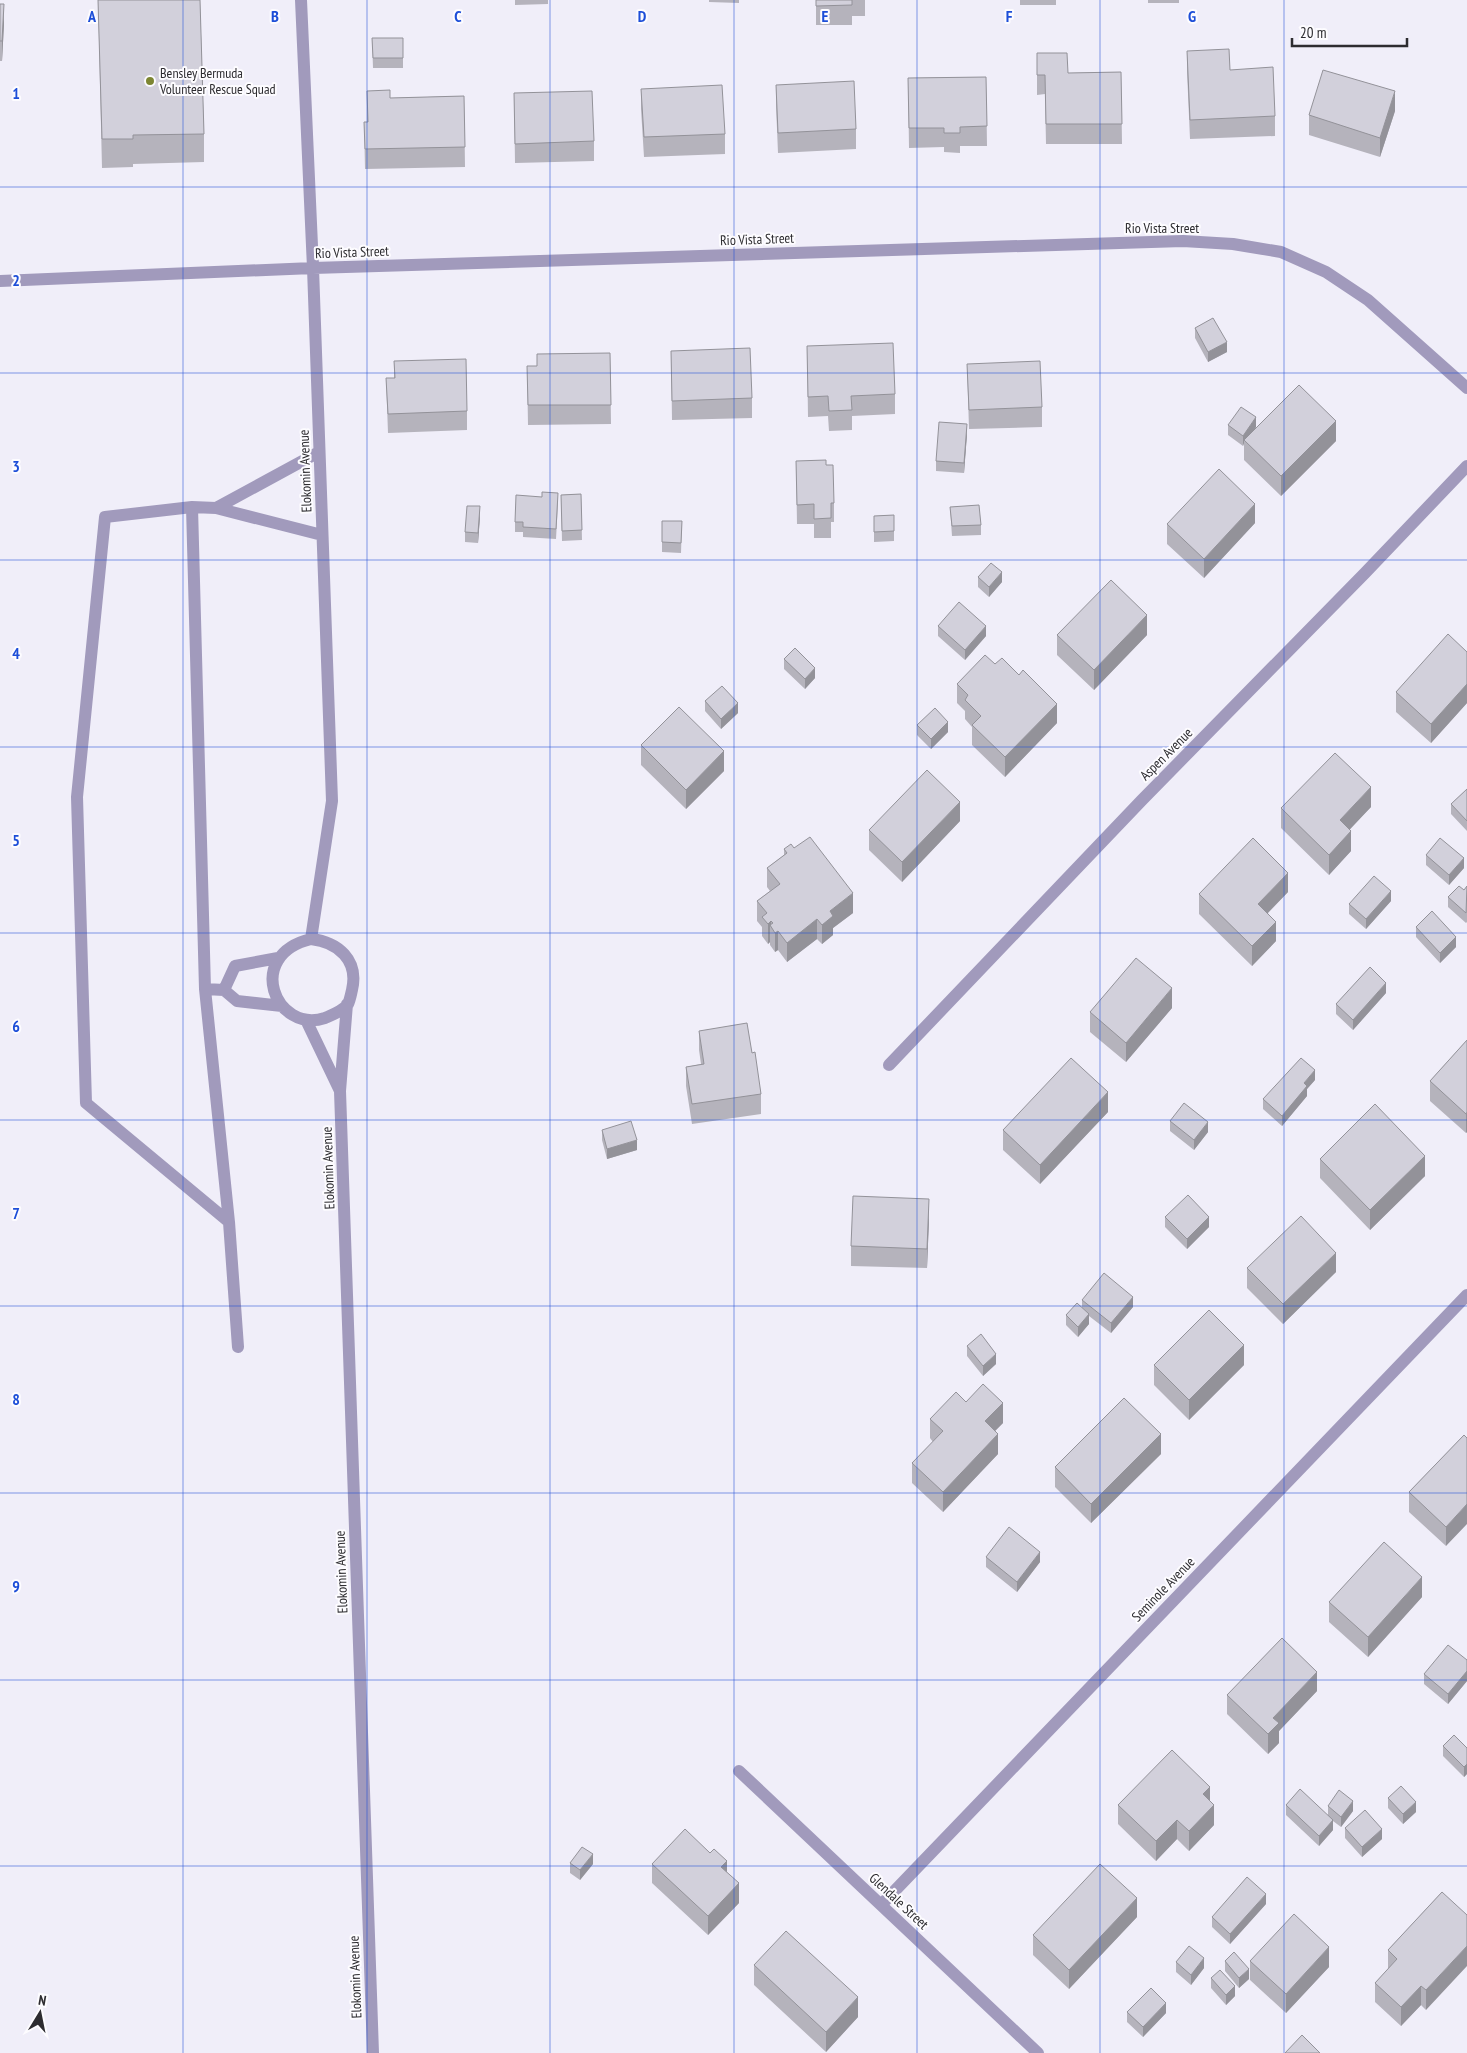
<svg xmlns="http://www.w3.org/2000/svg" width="1467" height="2053" font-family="'PT Sans Narrow',sans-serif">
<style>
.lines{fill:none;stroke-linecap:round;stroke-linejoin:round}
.minor{stroke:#a19abc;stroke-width:12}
.wall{fill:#b5b3bc}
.shaded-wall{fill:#939299}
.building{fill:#d2d0db;stroke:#939299}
.grid{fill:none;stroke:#1d4ed8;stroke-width:1;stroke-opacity:0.55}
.poi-dot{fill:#7d8632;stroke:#fdfcff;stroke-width:2}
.labels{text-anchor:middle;stroke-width:4;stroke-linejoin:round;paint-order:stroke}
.poi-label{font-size:14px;fill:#2d2c30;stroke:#fdfcff;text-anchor:start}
.street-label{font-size:14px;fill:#2d2c30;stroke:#fdfcff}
.grid-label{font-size:16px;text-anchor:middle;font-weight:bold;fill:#1d4ed8;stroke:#fdfcff;stroke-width:4;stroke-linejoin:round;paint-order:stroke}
</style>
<rect width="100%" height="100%" fill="#f0eef9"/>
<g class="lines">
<path class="minor" d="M301 0 313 268 332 801 311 939
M0 281 313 268 1183 241 1233 244 1281 252 1326 272 1368 300 1467 388
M192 507 205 989 229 1222 238 1347
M216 508 319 452
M311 939C338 942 359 960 352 990 351 994 350 1000 348 1004 343 1011 332 1015 325 1018 275 1034 244 955 311 939Z
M205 989 224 990 237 1001 282 1006
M224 990 235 966 278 958
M347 1004 340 1091 373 2053
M306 1020 340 1091
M889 1065 1142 800 1365 573 1467 466
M229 1222 86 1103 77 797 105 517 192 507 216 508 322 535
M739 1771 1038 2053
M882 1904 1467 1295"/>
</g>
<path class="wall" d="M98 0H200L204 134V162L133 164V167L102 168Z
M515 0H548V4L515 5Z
M709 0H739V3L709 2Z
M816 0H865V16H852V25H816Z
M1020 0H1056V5H1020Z
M1148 0H1179V3H1148Z
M0 4 4 24 2 61H0Z
M372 38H403V68H373Z
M1187 51 1230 70 1275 116V136L1190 139 1187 71Z
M1037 53 1068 73 1121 72 1122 144H1046L1045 94 1037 95Z
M986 77 987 146H960V153L944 152V147L909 148 908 78Z
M776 85 856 129V149L778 153 776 105Z
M641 89 725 134V154L644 157 641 109Z
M367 91 390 98 464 96 465 167 365 169 364 122H367Z
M514 93 594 141V161L515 163Z
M1395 111 1380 157 1309 135V115Z
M1195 328 1227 352 1208 362 1195 338Z
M807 346 895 394V414L852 416V430L829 431 828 416 808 417Z
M671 351 752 398V418L672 420Z
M610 353 611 424 528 425 527 366H537Z
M394 361 467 411V430L388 433 386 378H394Z
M967 364 1042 407V427L969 429Z
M1228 425 1256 427 1253 431 1336 441 1281 496 1244 460V443L1243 446 1228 435Z
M967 434 964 473 936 471V461Z
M796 461 826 465 834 503V522H831V538H814V524H797Z
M581 494 582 540 562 541 561 495Z
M558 503 556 539 523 537V532H515V522Z
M950 507 981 525V535L952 536Z
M894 515V541L874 542V516Z
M480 516 478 543 465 542V532Z
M662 521H682L681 553 662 552Z
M1255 523 1204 578 1167 544V524Z
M978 577 1002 582 989 597 978 587Z
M938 626 986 636 965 660 938 636Z
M1057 635H1147L1094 690 1057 655Z
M1467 652V703L1431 743 1396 712V692Z
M784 659 815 678 805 689 784 669Z
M957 684 1057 723 1005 777 972 745V727L965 719V711L957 703Z
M705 701 738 713 721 729 705 711Z
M917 725 948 732 931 749 917 735Z
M641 745 724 771 686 809 641 765Z
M1467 789V831L1451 814V804Z
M1371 807 1349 829 1351 851 1329 875 1281 828V808Z
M960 821 902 882 869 850V830Z
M794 848 853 913 833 928V935L822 944 817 939 787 962 778 950 775 952 770 945V942L768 944 762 936V927L757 921V901L770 891 767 887V868L784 855V849Z
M1426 855 1464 868 1449 885 1426 865Z
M1467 886V922L1466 923 1448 907V897L1464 890Z
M1288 892 1268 913 1276 941 1252 966 1199 914V894Z
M1391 901 1366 929 1349 914V904Z
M1416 927 1456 947 1440 963 1416 937Z
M1386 993 1353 1030 1336 1014V1004Z
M1172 1008 1126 1062 1090 1032V1012Z
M699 1031 752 1053 761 1094V1114L692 1124 686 1086V1067L701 1064 699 1050Z
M1467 1040V1132L1466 1133 1430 1101V1081Z
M1315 1080 1307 1089V1096L1282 1126 1263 1109V1099Z
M1108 1112 1040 1184 1003 1150V1130Z
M1170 1121 1208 1132 1194 1150 1170 1131Z
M602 1130 637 1150 607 1159 602 1140Z
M1320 1159 1425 1176 1370 1230 1320 1178Z
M1165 1217 1209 1227 1187 1249 1165 1227Z
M929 1219 927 1268 851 1266V1246Z
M1247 1268 1336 1272 1283 1324 1247 1288Z
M1082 1300 1133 1307 1111 1333 1089 1316V1324L1078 1337 1066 1325V1315L1082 1308Z
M967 1346 996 1364 983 1376 967 1356Z
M1154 1365H1244L1189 1420 1154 1385Z
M966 1402 1003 1423 995 1431 998 1454 943 1512 912 1483V1463L933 1442 930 1438V1419Z
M1464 1435 1446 1546 1409 1512V1492Z
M1161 1454 1091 1523 1055 1487V1467Z
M986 1557 1040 1562 1017 1592 986 1567Z
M1422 1597 1368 1657 1329 1622V1602Z
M1467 1660V1681L1448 1704 1424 1684V1674Z
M1317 1691 1279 1731V1743L1268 1754 1227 1714V1695Z
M1443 1746 1467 1748V1774L1464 1777 1443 1756Z
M1388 1798 1416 1812 1403 1824 1388 1808Z
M1210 1801 1214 1825 1189 1851 1177 1839 1156 1861 1118 1824V1805Z
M1286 1805 1328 1815V1806L1353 1811 1341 1827 1333 1821V1830L1319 1846 1286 1815Z
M1345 1828 1382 1839 1362 1857 1345 1838Z
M570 1863 593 1864 580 1880 570 1873Z
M652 1864 727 1872 739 1903 708 1935 652 1883Z
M1442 1892 1426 2010 1421 2005 1401 2026 1375 2002V1983L1388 1969V1950Z
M1266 1904 1230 1944 1212 1927V1917Z
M1137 1917 1069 1989 1033 1955V1935Z
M1225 1961 1249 1979 1239 1988 1225 1971Z
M1250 1961 1329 1967 1286 2013 1250 1980Z
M1176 1962 1204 1968 1191 1985 1176 1972Z
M754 1965 858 2017 826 2052 754 1985Z
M1211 1978 1235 1996 1226 2005 1211 1988Z
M1127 2012 1166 2013 1143 2037 1127 2022Z"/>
<path class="shaded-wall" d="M4 4V24L2 61V41Z
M1395 91V111L1380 157V138Z
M1227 342V352L1208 362V352Z
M1256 417V427L1246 441 1244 440V443L1243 446V436Z
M1336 421V441L1281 496V476Z
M967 424V434L964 473V463Z
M1255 504V523L1204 578V559Z
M480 506V516L478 543V533Z
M1002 572V582L989 597V587Z
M1147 615V635L1094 690V670Z
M986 626V636L965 660V650Z
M815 668V678L805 689V679Z
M1467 684V703L1431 743V724Z
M738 703V713L721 729V719Z
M1057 704V723L1005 777V757Z
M948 722V732L931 749V739Z
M724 751V771L686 809V790Z
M1371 787V807L1340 840V820Z
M960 802V821L902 882V862Z
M1351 831V851L1329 875V855Z
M1464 858V868L1449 885V875Z
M1288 873V892L1258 923V904Z
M1391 891V901L1366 929V919Z
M853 893V913L833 928V935L822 944V925L830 911Z
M817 919V939L787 962V943Z
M771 921V927L770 925V942L768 944V924Z
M1276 922V941L1252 966V946Z
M778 931V950L775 952V933Z
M1456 937V947L1440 963V953Z
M1386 983V993L1353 1030V1020Z
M1172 988V1008L1126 1062V1043Z
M1315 1070V1080L1307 1089V1096L1282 1126V1116L1304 1083Z
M1108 1092V1112L1040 1184V1165Z
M1467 1112V1132L1466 1133V1114Z
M1208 1122V1132L1194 1150V1140Z
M637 1140V1150L607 1159V1149Z
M1425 1156V1176L1370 1230V1210Z
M929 1199V1219L927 1268V1249Z
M1209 1217V1227L1187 1249V1239Z
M1336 1253V1272L1283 1324V1304Z
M1133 1297V1307L1111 1333V1323Z
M1089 1314V1324L1078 1337V1327Z
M1244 1345V1365L1189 1420V1400Z
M996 1354V1364L983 1376V1366Z
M1003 1403V1423L985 1441V1421Z
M998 1434V1454L943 1512V1492Z
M1161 1434V1454L1091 1523V1504Z
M1467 1504V1524L1446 1546V1527Z
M1040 1552V1562L1017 1592V1582Z
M1422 1577V1597L1368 1657V1637Z
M1467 1671V1681L1448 1704V1694Z
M1317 1672V1691L1279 1731V1743L1268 1754V1734L1273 1718Z
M1467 1764V1774L1464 1777V1767Z
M1210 1787V1806L1203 1794Z
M1353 1801V1811L1341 1827V1817Z
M1416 1802V1812L1403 1824V1814Z
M1214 1805V1825L1189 1851V1831Z
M1177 1820V1839L1156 1861V1841Z
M1333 1820V1830L1319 1846V1836Z
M1382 1829V1839L1362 1857V1847Z
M593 1854V1864L580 1880V1870Z
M727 1861V1880L721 1867Z
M739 1883V1903L708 1935V1916Z
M1266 1894V1904L1230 1944V1934Z
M1137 1898V1917L1069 1989V1970Z
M1467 1946V1966L1426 2010V1990Z
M1329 1947V1967L1286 2013V1994Z
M1204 1958V1968L1191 1985V1975Z
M1249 1969V1979L1239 1988V1978Z
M1235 1986V1996L1226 2005V1995Z
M1421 1986V2005L1401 2026V2007Z
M858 1997V2017L826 2052V2032Z
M1166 2003V2013L1143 2037V2027Z"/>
<path class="building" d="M98 0H200L204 134 133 135V139H102Z
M816 0H852V5L816 6Z
M0 4H4L2 41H0Z
M372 38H403V58H373Z
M1229 49 1230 70 1273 67 1275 116 1190 120 1187 51Z
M1037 53H1067L1068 73 1121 72 1122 124H1046L1045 75H1037Z
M1323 70 1395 91 1380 138 1309 115Z
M986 77 987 126 960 127V133H944V128H909L908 78Z
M854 81 856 129 778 133 776 85Z
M722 85 725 134 644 137 641 89Z
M390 90V98L464 96 465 147 365 149 364 122H368L367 91Z
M592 91 594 141 515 144 514 93Z
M1213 318 1227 342 1208 352 1195 328Z
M893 343 895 394 851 396 852 410 829 411 828 396 808 397 807 346Z
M750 348 752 398 672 401 671 351Z
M610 353 611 405H528L527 366H537V354Z
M466 359 467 411 388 414 386 378H395L394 361Z
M1040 361 1042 407 969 410 967 364Z
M1299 385 1336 421 1281 476 1244 440Z
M1241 407 1256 417 1243 436 1228 425Z
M939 422 967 424 964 463 936 461Z
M826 460V465H833L834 503H831V518L814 519V504L797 505 796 461Z
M1219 469 1255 504 1204 559 1167 524Z
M542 492 558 493 556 529 523 527V522H515L516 495 542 497Z
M581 494 582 530 562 531 561 495Z
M979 505 981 525 952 526 950 507Z
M467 506H480L478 533 465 532Z
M894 515V531L874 532V516Z
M662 521H682L681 543 662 542Z
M991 563 1002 572 989 587 978 577Z
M1111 580 1147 615 1094 670 1057 635Z
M959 602 986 626 965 650 938 626Z
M1448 634 1467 652V684L1431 724 1396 692Z
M795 648 815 668 805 679 784 659Z
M985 655 995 664 1002 658 1019 675 1023 670 1057 704 1005 757 972 725 981 716 965 700 968 695 957 684Z
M722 686 738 703 721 719 705 701Z
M679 707 724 751 686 790 641 745Z
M935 708 948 722 931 739 917 725Z
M1335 753 1371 787 1340 820 1351 831 1329 855 1281 808Z
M927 770 960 802 902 862 869 830Z
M1467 789V821L1451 804Z
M810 837 853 893 830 911 833 916 822 925 817 919 787 943 778 931 775 933 770 925 773 923 771 921 768 924 762 917 767 913 757 901 780 884 767 868 787 853 784 849 791 844 794 848Z
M1253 838 1288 873 1258 904 1276 922 1252 946 1199 894Z
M1440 838 1464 858 1449 875 1426 855Z
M1374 876 1391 891 1366 919 1349 904Z
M1459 886 1464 890 1467 886 1466 913 1448 897Z
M1432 911 1456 937 1440 953 1416 927Z
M1136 958 1172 988 1126 1043 1090 1012Z
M1370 967 1386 983 1353 1020 1336 1004Z
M747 1023 752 1053 755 1052 761 1094 692 1104 686 1067 704 1064 699 1031Z
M1467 1040V1112L1466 1114 1430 1081Z
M1071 1058 1108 1092 1040 1165 1003 1130Z
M1301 1058 1315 1070 1304 1083 1307 1086 1282 1116 1263 1099Z
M1184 1103 1208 1122 1194 1140 1170 1121Z
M1375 1104 1425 1156 1370 1210 1320 1159Z
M631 1121 637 1140 607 1149 602 1130Z
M1188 1195 1209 1217 1187 1239 1165 1217Z
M853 1196 929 1199 927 1249 851 1246Z
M1301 1216 1336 1253 1283 1304 1247 1268Z
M1104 1273 1133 1297 1111 1323 1082 1300Z
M1077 1303 1089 1314 1078 1327 1066 1315Z
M1209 1310 1244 1345 1189 1400 1154 1365Z
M981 1334 996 1354 983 1366 967 1346Z
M983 1384 1003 1403 985 1421 998 1434 943 1492 912 1463 943 1431 930 1419 956 1392 966 1402Z
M1124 1398 1161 1434 1091 1504 1055 1467Z
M1464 1435 1467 1438V1504L1446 1527 1409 1492Z
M1009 1527 1040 1552 1017 1582 986 1557Z
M1384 1542 1422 1577 1368 1637 1329 1602Z
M1282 1638 1317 1672 1273 1718 1279 1723 1268 1734 1227 1695Z
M1448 1645 1467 1660V1671L1448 1694 1424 1674Z
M1454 1735 1467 1748V1764L1464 1767 1443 1746Z
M1172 1750 1210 1787 1203 1794 1214 1805 1189 1831 1177 1820 1156 1841 1118 1805Z
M1401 1786 1416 1802 1403 1814 1388 1798Z
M1300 1789 1333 1820 1319 1836 1286 1805Z
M1339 1790 1353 1801 1341 1817 1328 1806Z
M1365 1810 1382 1829 1362 1847 1345 1828Z
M685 1829 710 1853 714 1849 727 1861 721 1867 739 1883 708 1916 652 1864Z
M582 1847 593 1854 580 1870 570 1863Z
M1100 1864 1137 1898 1069 1970 1033 1935Z
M1247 1877 1266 1894 1230 1934 1212 1917Z
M1442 1892 1467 1915V1946L1426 1990 1421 1986 1401 2007 1375 1983 1397 1959 1388 1950Z
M1294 1914 1329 1947 1286 1994 1250 1961Z
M786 1931 858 1997 826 2032 754 1965Z
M1189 1946 1204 1958 1191 1975 1176 1962Z
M1234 1952 1249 1969 1239 1978 1225 1961Z
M1220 1970 1235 1986 1226 1995 1211 1978Z
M1151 1988 1166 2003 1143 2027 1127 2012Z
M1302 2035 1320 2053H1285Z"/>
<path class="grid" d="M183 0V2053M367 0V2053M550 0V2053M734 0V2053M917 0V2053M1100 0V2053M1284 0V2053M0 187H1467M0 373H1467M0 560H1467M0 747H1467M0 933H1467M0 1120H1467M0 1306H1467M0 1493H1467M0 1680H1467M0 1866H1467"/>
<circle class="poi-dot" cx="150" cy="81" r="5"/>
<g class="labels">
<g class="poi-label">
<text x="160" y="78">Bensley Bermuda<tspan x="160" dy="16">Volunteer Rescue Squad</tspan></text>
</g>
<g class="street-label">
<text x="1162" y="233">Rio Vista Street</text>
<text transform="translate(757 239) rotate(-2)" y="5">Rio Vista Street</text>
<text transform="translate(352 252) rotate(-2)" y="5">Rio Vista Street</text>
<text transform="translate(305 471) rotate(-92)" y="5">Elokomin Avenue</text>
<text transform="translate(1166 754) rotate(-45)" y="5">Aspen Avenue</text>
<text transform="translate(328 1168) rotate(-92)" y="5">Elokomin Avenue</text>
<text transform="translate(341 1572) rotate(-92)" y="5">Elokomin Avenue</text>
<text transform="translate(1163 1589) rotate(-46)" y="5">Seminole Avenue</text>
<text transform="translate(899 1901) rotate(43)" y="5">Glendale Street</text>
<text transform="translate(355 1977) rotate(-92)" y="5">Elokomin Avenue</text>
</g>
</g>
<g class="grid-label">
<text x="92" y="22">A</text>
<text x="275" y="22">B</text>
<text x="458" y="22">C</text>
<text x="642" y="22">D</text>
<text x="825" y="22">E</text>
<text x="1009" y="22">F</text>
<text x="1192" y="22">G</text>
<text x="16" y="99">1</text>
<text x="16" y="286">2</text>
<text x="16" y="472">3</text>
<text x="16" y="659">4</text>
<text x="16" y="846">5</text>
<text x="16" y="1032">6</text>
<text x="16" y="1219">7</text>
<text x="16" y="1405">8</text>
<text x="16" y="1592">9</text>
</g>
<g transform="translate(40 2013) rotate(10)" stroke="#fdfcff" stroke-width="4" paint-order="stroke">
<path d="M0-4L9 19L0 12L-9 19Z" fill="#2d2c30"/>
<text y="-8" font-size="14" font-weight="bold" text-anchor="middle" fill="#2d2c30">N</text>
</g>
<path d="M1292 38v8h115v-8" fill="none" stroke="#2d2c30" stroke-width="2.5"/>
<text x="1300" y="38" font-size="15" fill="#2d2c30" stroke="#fdfcff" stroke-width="4" paint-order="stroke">20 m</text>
</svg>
